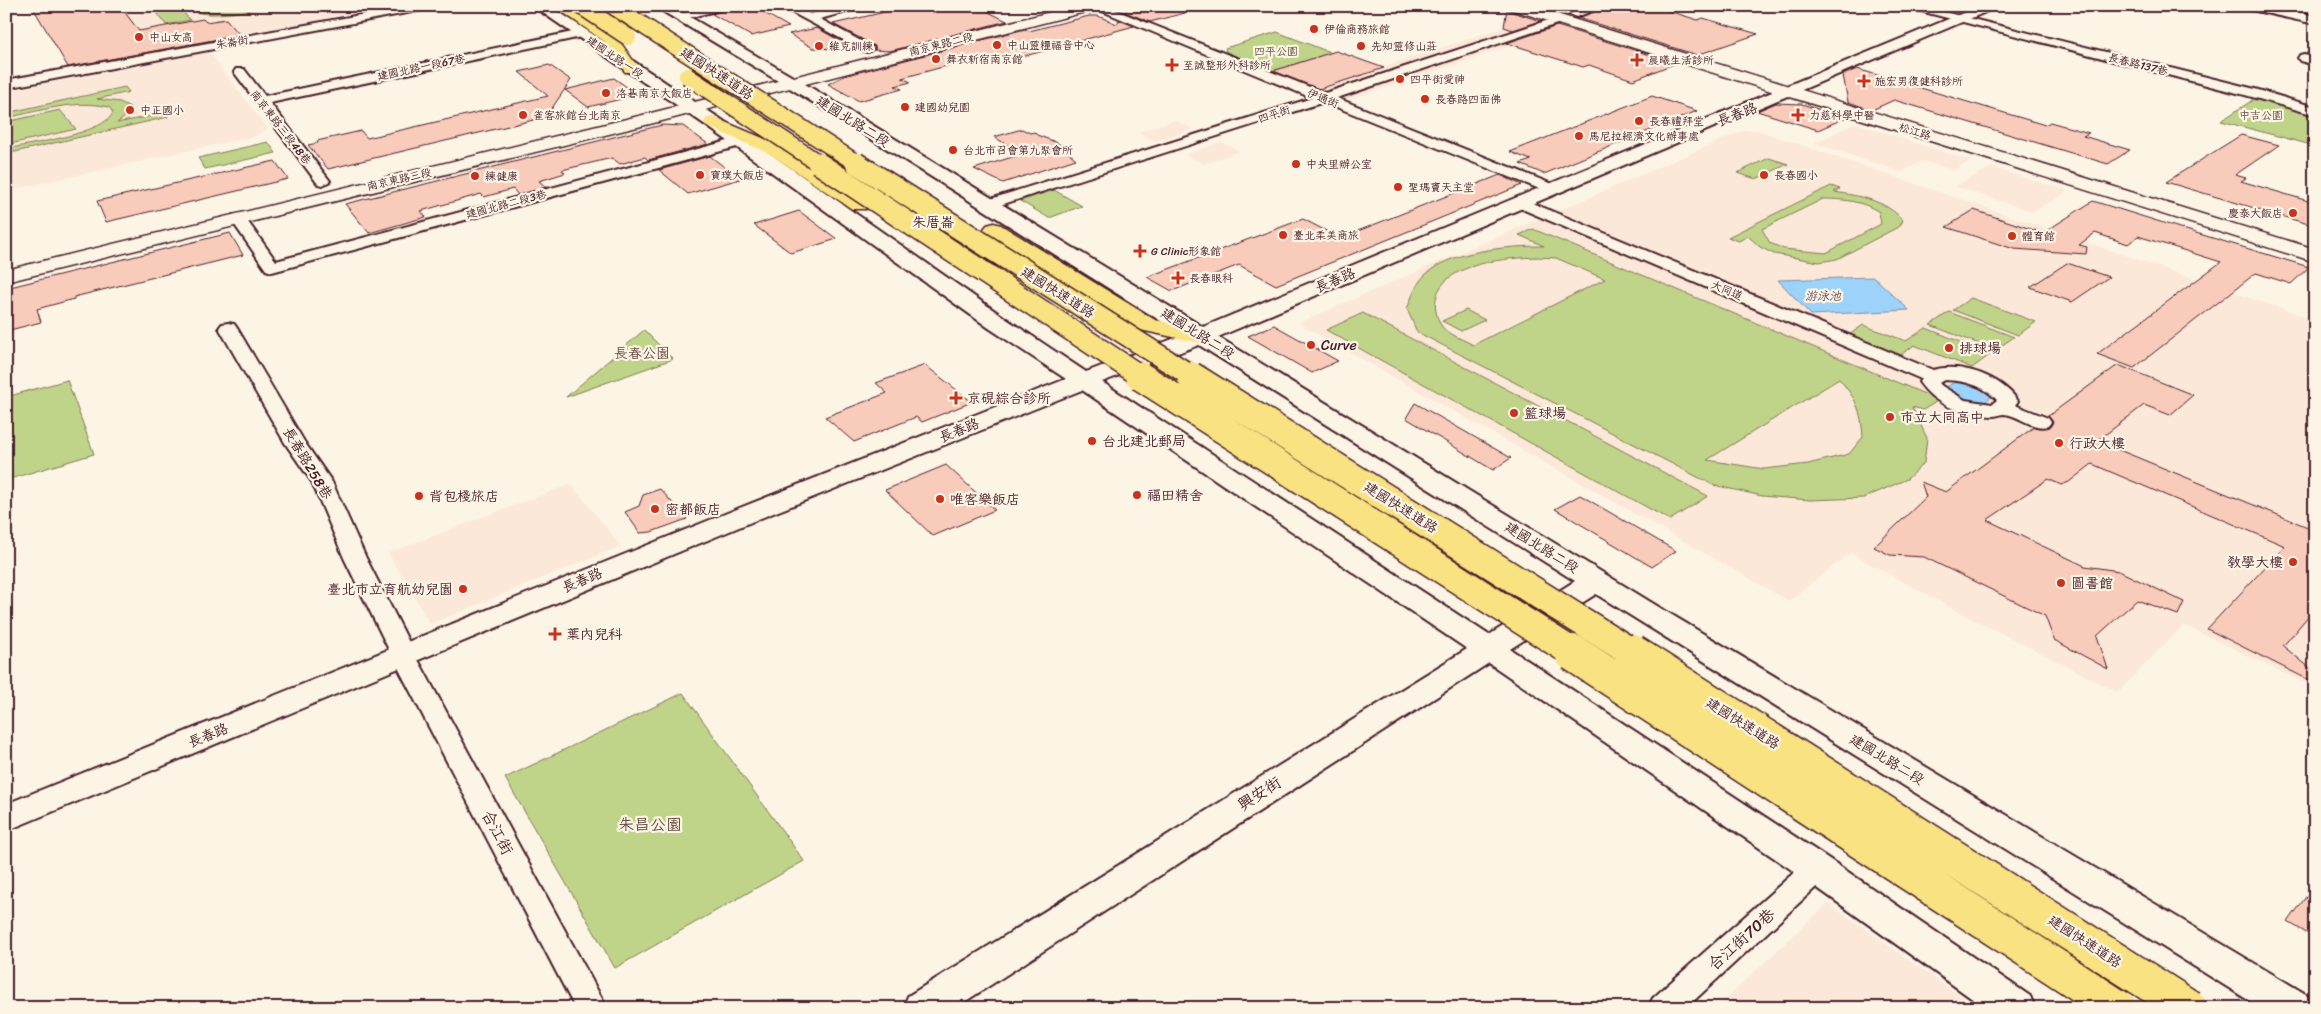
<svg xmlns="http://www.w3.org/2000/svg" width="2321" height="1014" font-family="Sriracha,'LXGW WenKai TC',sans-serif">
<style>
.built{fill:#fbe8d8}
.green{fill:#bfd389;stroke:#84795a;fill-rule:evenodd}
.water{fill:#9dd3fb;stroke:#7c8ba8}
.building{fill:#f8cbbb;stroke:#4a1f2b}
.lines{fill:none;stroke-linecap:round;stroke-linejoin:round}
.minor-casing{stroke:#4a1f2b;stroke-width:4}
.tertiary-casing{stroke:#4a1f2b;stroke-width:4}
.secondary-casing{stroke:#4a1f2b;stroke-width:3}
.trunk-casing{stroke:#4a1f2b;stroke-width:3}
.minor{fill:#fcf5e5;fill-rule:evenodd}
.tertiary{fill:#fcf5e5;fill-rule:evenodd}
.secondary{fill:#fcf5e5;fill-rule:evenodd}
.trunk{fill:#f8e281;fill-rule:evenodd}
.trunk-bridge-far3-casing{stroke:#4a1f2b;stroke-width:19;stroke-linecap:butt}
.trunk-bridge-far2-casing{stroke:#4a1f2b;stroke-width:24;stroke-linecap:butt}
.trunk-bridge-far1-casing{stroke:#4a1f2b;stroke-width:31;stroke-linecap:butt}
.trunk-bridge-casing{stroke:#4a1f2b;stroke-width:39;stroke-linecap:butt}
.trunk-bridge-far3{stroke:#f8e281;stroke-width:16}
.trunk-bridge-far2{stroke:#f8e281;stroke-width:21}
.trunk-bridge-far1{stroke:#f8e281;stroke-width:28}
.trunk-bridge{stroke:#f8e281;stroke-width:36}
.poi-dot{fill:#c8321e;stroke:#fcf5e5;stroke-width:2}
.labels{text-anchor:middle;stroke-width:4.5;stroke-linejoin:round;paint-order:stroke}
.far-poi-label{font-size:11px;fill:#4a1f2b;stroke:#fcf5e5;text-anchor:start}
.far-street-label{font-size:11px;fill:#4a1f2b;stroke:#fcf5e5}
.far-park-label{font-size:11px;fill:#674c42;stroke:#fcf5e5}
.far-water-label{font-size:12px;font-style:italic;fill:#5f4c5f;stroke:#fcf5e5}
.street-label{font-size:14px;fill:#4a1f2b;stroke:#fcf5e5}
.far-quarter-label{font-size:14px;fill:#4a1f2b;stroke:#fcf5e5}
.poi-label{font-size:14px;fill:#4a1f2b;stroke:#fcf5e5;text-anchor:start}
.park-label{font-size:14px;fill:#674c42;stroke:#fcf5e5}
.near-street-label{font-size:16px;fill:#4a1f2b;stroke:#fcf5e5}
.near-park-label{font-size:16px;fill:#674c42;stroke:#fcf5e5}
</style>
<rect width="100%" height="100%" fill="#fcf5e5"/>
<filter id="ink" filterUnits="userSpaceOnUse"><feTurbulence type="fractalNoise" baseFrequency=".02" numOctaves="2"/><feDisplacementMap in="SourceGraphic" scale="10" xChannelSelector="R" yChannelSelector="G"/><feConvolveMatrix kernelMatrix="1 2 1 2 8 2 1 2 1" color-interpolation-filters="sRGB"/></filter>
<g filter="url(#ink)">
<path class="built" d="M32 6H393L68 67Z
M1531 19 1562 29 1344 101 1313 89Z
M209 52 268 129 255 136 6 191V91Z
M1174 120 1193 129 1156 141 1138 132Z
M1855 123 1971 161 1953 170 1923 161 1901 172 1814 143Z
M1745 130H1757L2315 320V688L2184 625 2118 692 1955 610 1850 553 1789 601 1298 323Z
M1221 142 1240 151 1204 164 1185 155Z
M1992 167 2019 176 2068 191 2033 212 1955 186Z
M571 484 621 546 430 624 388 553Z
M1828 903 1977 1008H1716Z"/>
<path class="green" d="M152 6H178L190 20 166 25Z
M186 6 217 8 270 6C251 10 199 22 186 6Z
M1277 32 1332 53 1272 71 1226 52 1225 48Z
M125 87 129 92 97 99 120 102 130 107C130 116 123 118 117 123L165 113 168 117 6 154V149C29 144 103 134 113 113L109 107C75 99 40 111 6 118V113Z
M2257 97 2315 114V146L2221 121Z
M60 110 76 129 6 145V122Z
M268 142 276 153 205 169 198 158Z
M1769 158 1788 164 1756 179 1737 173Z
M1831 186 1840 189 1834 192C1860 196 1885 200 1903 220L1900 226 1837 259 1819 262 1774 254 1760 247 1748 236 1739 241 1728 237ZM1823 199C1842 199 1863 201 1879 212L1881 224 1826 253 1784 249 1770 243 1762 229Z
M1054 190 1082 206 1049 218 1020 201Z
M1533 229 1939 400 1923 410 1912 407 1927 438 1924 463 1907 479 1864 498 1810 500 1762 496 1713 485 1417 332 1407 309C1412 297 1415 285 1425 275 1450 250 1510 246 1544 246L1519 235ZM1538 257 1556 258 1605 279 1473 345C1465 340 1450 335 1443 328 1437 320 1434 308 1436 299 1442 262 1509 258 1538 257ZM1839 379C1857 400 1861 410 1863 437L1849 454 1808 464 1764 469 1707 460Z
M1971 298 2036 322 2018 335 1953 310Z
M1466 310 1485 320 1461 331 1442 321Z
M1949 312 2014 337 1995 350 1930 325Z
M1363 313 1708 496 1670 520 1326 330Z
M1863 325 1906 341 1926 328 1991 354 1972 368 1914 345 1901 355 1849 335Z
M644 330 673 359 566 397Z
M67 380 94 454 6 480V397Z
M683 693 804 861 615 968 505 778Z"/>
<path class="water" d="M1874 277 1909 310 1811 315 1778 280Z
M1956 381C1969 381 1985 385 1992 396L1984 403C1970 403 1953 400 1945 388Z"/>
<path class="building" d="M32 6H67L69 9 88 6H120L139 31 203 19 206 22 226 19 240 35 68 67Z
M737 6H752L789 27 751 36 712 14Z
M911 6H976L1007 21 890 51 874 50 875 46 833 24Z
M1129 6H1184L1185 13 1150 22 1125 12Z
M1538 6H1584L1569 12 1570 16Z
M1608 6H1658L1659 8 1698 20 1703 18 1758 34 1697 55 1578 18Z
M1507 8 1509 11 1541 21 1513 30 1504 27Z
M1089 16H1098L1117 24 1119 20 1134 26 996 64 980 57 902 78 911 82 895 86 902 89 859 101 828 84 844 76 1025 29 1029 31Z
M1557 26 1676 63 1633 80 1589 65 1583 67 1507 43Z
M817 28 857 50 813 48 789 34Z
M1336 51 1384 68 1319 89 1273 71Z
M549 65 571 80 546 117 328 169 308 145 318 143 317 141 361 131 367 138 548 96 519 72Z
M1857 69 2045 125 2050 122 2089 133 2083 136 2130 150 2108 164 1894 100 1872 110 1848 102 1843 75Z
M614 78 638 95 588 107 565 90Z
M1652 96 1697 111 1544 174 1520 164 1531 160 1510 152Z
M1776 103 1802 104 1845 118 1818 130 1757 111Z
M662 125 683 126 708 144 648 160 645 157 620 164 612 158 562 170 565 173 539 181 546 187 518 195 513 189 484 197 481 194 421 211 426 217 369 233 345 204Z
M1022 129 1030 133 1034 132 1037 135 1058 143 1076 159 1003 183 974 169 1022 154 994 137Z
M2241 135 2279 145 2235 175 2246 178 2241 181 2315 203V226L2166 182Z
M710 156 740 179 688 194 659 170Z
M275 161 288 179 106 222 97 201Z
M1500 175 1522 185 1276 285 1239 265 1172 291 1147 277 1303 219 1340 238Z
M2093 201 2186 230 2309 267 2291 284 2256 273 2134 368 2097 354 2221 262 2138 236 2128 244 2095 233 2079 245 2087 247 2086 254 2014 249 1946 227 1974 210 2043 233Z
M799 211 837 239 791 253 754 225Z
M230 233 243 255 74 297V299L37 309 41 322 6 331V288Z
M2067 263 2109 277 2072 302 2030 287Z
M1274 325 1338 361 1312 373 1248 336Z
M925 365 972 402 922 422 916 417 854 442 825 417 887 393 876 383Z
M2118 365 2193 395 2170 415 2144 405 2097 441 2315 530V608L2283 646 2315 672V683L2207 629 2285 546 2092 464 2069 482 2061 485 2048 479 1987 520 2085 566 2119 571 2184 602 2178 615 2137 600 2097 636 2108 669 2054 640 2045 616 1924 557 1890 555 1874 547 1926 497 1921 482 1946 492 2034 427H2050L2053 422 2048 416Z
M1415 403 1511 458 1493 470 1406 418Z
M946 465 995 510 933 536 885 490Z
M660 489 687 519 651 532 640 533 625 512 639 506 643 495Z
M1580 495 1676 551 1652 567 1555 509Z
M2315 884V938L2288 922Z"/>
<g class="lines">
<g class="minor-casing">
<path id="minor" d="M409 6H433L428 9 6 88V80Z
M714 6H735L680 20 674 17 676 15Z
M780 6H794L810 14 847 6H868L820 19 874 48 868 52 864 51Z
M1090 6H1105L1325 93 1555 18H1563V22L1337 98 1557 186 1559 189 1557 192H1547L1324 102 994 207H984L981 204 984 201 1312 98Z
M1589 6H1606L1576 17 1570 14Z
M1901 6H1920L2255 89 2315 107V115L2245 95Z
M582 30 586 32V36L270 103 330 181 323 185 318 184 234 72 236 69H244L265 96Z
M2304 54 2315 57V65L2300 61 2298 58 2300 55Z
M739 138 744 139 746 142 744 145 272 272 266 270 230 218 233 215H243L276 261Z
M1520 198 1933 370C1962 362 2001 377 2018 401L2015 405 2048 418 2051 422 2048 426C2031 430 2020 415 2004 414 2001 414 1997 416 1993 416 1964 415 1936 407 1919 382L1921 379 1515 206 1512 203 1515 200ZM1944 380C1965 381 1982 384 1997 400L1992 404 1965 400 1942 386 1939 383Z
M228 323 234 324 237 328 305 443 332 482 366 558 416 656 607 1008H575L392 656 344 558 312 482 285 443 219 328 222 324Z
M1817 857 1827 861 1831 869 1827 877 1686 1008H1648L1653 998 1807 861Z"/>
</g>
<g class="tertiary-casing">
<path id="tertiary" d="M533 6H550L719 118 1005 318 1086 372 1183 335 798 93 654 6H671L810 87 1203 327 1980 6H2000L1218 337 1662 609 2309 996 2314 1008H2261L1596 594 1510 649 1829 859 2030 996 2035 1008H1985L1805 879 1489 663 955 1008H903L908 996 1467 649 1082 390 761 518 6 831V804L742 507 1066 379 989 328 707 126ZM1199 345 1575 581 1489 635 1102 382Z
M2245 6H2272L2315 16V24L2247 9Z"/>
</g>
<g class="secondary-casing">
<path id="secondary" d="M1074 6H1099L1097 9 662 121 6 282V270L651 113Z
M1508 6H1531L2315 249V262L1510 9Z"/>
</g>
<g class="trunk-casing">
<path id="trunk" d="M554 6H571L616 36 639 69 637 72H625L605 42Z
M713 117 782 146 866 201 869 205 866 209H852L770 154 707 126 704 122 707 118Z
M994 223 1001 225 1155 320 1209 331 1213 336 1209 341 1201 343 1140 330 987 233 984 229 987 225Z"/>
</g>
<use href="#minor" class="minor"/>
<use href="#tertiary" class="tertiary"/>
<use href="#secondary" class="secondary"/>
<use href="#trunk" class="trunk"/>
<g class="trunk-bridge-far3-casing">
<path id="trunk-bridge-far3" d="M581 6 628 37
M613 6 858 164
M687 76 820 164"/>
</g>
<g class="trunk-bridge-far2-casing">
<path id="trunk-bridge-far2" d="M818 163 1142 377
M856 163 1193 377"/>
</g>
<g class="trunk-bridge-far1-casing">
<path id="trunk-bridge-far1" d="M1140 376 1575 654
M1191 376 1634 654"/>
</g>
<g class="trunk-bridge-casing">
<path id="trunk-bridge" d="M1573 653 2118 1008
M1632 653 2189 1008"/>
</g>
<use href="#trunk-bridge-far3" class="trunk-bridge-far3"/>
<use href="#trunk-bridge-far2" class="trunk-bridge-far2"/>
<use href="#trunk-bridge-far1" class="trunk-bridge-far1"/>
<use href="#trunk-bridge" class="trunk-bridge"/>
</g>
</g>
<g class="poi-dot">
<circle cx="1314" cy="29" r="5"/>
<circle cx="139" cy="37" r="5"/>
<circle cx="997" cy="45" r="5"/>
<circle cx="819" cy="46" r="5"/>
<circle cx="1361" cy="46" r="5"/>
<circle cx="936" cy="59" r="5"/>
<path d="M1634.5 52.5h5v5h5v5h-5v5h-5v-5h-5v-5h5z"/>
<path d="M1169.5 57.5h5v5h5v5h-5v5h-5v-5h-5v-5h5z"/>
<circle cx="1400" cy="79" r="5"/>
<path d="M1861.5 73.5h5v5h5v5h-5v5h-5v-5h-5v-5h5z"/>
<circle cx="606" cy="93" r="5"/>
<circle cx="1425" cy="99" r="5"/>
<circle cx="905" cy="107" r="5"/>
<circle cx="130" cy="110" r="5"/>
<circle cx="523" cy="115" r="5"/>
<path d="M1795.5 107.5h5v5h5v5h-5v5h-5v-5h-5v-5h5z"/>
<circle cx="1639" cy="121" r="5"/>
<circle cx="1579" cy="136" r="5"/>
<circle cx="953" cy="150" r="5"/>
<circle cx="1296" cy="164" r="5"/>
<circle cx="700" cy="175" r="5"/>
<circle cx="1764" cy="175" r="5"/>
<circle cx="475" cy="176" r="5"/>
<circle cx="1398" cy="187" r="5"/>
<circle cx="2293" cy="213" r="5"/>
<circle cx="1283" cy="235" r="5"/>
<circle cx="2012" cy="236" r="5"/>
<path d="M1137.5 243.5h5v5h5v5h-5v5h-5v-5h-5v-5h5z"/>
<path d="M1175.5 270.5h5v5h5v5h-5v5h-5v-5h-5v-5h5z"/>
<circle cx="1311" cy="345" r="5"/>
<circle cx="1949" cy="348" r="5"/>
<path d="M953.5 390.5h5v5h5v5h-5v5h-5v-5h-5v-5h5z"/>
<circle cx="1514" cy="413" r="5"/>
<circle cx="1890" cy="417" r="5"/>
<circle cx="1092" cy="441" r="5"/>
<circle cx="2059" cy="443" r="5"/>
<circle cx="1137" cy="495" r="5"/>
<circle cx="419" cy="496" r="5"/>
<circle cx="940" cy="499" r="5"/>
<circle cx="655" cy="509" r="5"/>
<circle cx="2293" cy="562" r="5"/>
<circle cx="2061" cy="583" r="5"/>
<circle cx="463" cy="589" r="5"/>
<path d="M552.5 626.5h5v5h5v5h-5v5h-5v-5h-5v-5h5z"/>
</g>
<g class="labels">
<g class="far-poi-label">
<text x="1324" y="33">伊倫商務旅館</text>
<text x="149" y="41">中山女高</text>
<text x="1007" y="49">中山靈糧福音中心</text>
<text x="829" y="50">維克訓練</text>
<text x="1371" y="50">先知靈修山莊</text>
<text x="946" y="63">舞衣新宿南京館</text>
<text x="1648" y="64">晨曦生活診所</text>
<text x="1183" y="69">至誠整形外科診所</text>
<text x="1410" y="83">四平街愛神</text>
<text x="1875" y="85">施宏男復健科診所</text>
<text x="616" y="97">洛碁南京大飯店</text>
<text x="1435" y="103">長春路四面佛</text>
<text x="915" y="111">建國幼兒園</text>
<text x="140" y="114">中正國小</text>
<text x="533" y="119">雀客旅館台北南京</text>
<text x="1809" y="119">力慈科學中醫</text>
<text x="1649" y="125">長春禮拜堂</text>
<text x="1589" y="140">馬尼拉經濟文化辦事處</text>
<text x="963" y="154">台北市召會第九聚會所</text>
<text x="1306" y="168">中央里辦公室</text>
<text x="710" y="179">寶璞大飯店</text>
<text x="1774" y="179">長春國小</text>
<text x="485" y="180">練健康</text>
<text x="1408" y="191">聖瑪竇天主堂</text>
<text x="2283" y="217" text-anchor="end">慶泰大飯店</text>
<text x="1293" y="239">臺北柔美商旅</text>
<text x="2022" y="240">體育館</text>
<text x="1151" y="255">G Clinic形象館</text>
<text x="1189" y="282">長春眼科</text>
</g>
<g class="far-street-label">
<text transform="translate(232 42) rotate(-10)" y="4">朱崙街</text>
<text transform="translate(941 44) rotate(-14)" y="4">南京東路二段</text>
<text transform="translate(615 57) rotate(34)" y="4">建國北路一段</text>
<text transform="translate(2138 64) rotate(14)" y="4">長春路137巷</text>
<text transform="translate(421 67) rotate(-12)" y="4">建國北路一段67巷</text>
<text transform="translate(1323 98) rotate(22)" y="4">伊通街</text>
<text transform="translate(1274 114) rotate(-18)" y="4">四平街</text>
<text transform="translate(281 127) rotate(52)" y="4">南京東路三段48巷</text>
<text transform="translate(1915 131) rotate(17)" y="4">松江路</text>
<text transform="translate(399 179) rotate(-13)" y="4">南京東路三段</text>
<text transform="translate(506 204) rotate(-15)" y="4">建國北路二段3巷</text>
<text transform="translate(1727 290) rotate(23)" y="4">大同道</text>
</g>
<g class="far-park-label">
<text x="1276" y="55">四平公園</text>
<text x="2261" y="119">中吉公園</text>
</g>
<g class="far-water-label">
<text x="1823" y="300">游泳池</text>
</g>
<g class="street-label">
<text transform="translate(717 73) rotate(33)" y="5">建國快速道路</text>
<text transform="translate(1737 114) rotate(-21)" y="5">長春路</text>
<text transform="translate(853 121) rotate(32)" y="5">建國北路二段</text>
<text transform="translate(1335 280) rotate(-23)" y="5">長春路</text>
<text transform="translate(1058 292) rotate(32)" y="5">建國快速道路</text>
<text transform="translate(1198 333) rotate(32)" y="5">建國北路二段</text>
<text transform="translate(959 430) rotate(-22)" y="5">長春路</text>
<text transform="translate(308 463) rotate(59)" y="5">長春路258巷</text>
<text transform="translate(1401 507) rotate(32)" y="5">建國快速道路</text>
<text transform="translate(1542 547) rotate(32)" y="5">建國北路二段</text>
<text transform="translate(582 580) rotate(-23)" y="5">長春路</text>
<text transform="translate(1743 723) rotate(32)" y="5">建國快速道路</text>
<text transform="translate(208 735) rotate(-22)" y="5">長春路</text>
<text transform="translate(1887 759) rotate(31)" y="5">建國北路二段</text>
<text transform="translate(2085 941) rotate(33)" y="5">建國快速道路</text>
</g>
<g class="far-quarter-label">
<text x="933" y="227">朱厝崙</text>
</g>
<g class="poi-label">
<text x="1321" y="350">Curve</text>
<text x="1959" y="353">排球場</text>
<text x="967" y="403">京硯綜合診所</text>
<text x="1524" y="418">籃球場</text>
<text x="1900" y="422">市立大同高中</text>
<text x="1102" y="446">台北建北郵局</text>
<text x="2069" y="448">行政大樓</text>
<text x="1147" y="500">福田精舍</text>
<text x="429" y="501">背包棧旅店</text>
<text x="950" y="504">唯客樂飯店</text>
<text x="665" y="514">密都飯店</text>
<text x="2283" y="567" text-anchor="end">教學大樓</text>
<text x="2071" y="588">圖書館</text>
<text x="453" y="594" text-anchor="end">臺北市立育航幼兒園</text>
<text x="566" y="639">葉內兒科</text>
</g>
<g class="park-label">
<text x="642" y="358">長春公園</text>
</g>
<g class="near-street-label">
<text transform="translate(1259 793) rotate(-33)" y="6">興安街</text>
<text transform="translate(498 832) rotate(62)" y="6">合江街</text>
<text transform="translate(1741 939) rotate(-42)" y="6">合江街70巷</text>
</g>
<g class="near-park-label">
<text x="650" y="830">朱昌公園</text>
</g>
</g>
<rect width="2321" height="1014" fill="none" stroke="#fcf5e5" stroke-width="25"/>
<rect x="12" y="12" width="2296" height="989" fill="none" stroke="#4a1f2b" stroke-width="2" filter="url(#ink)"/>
</svg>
